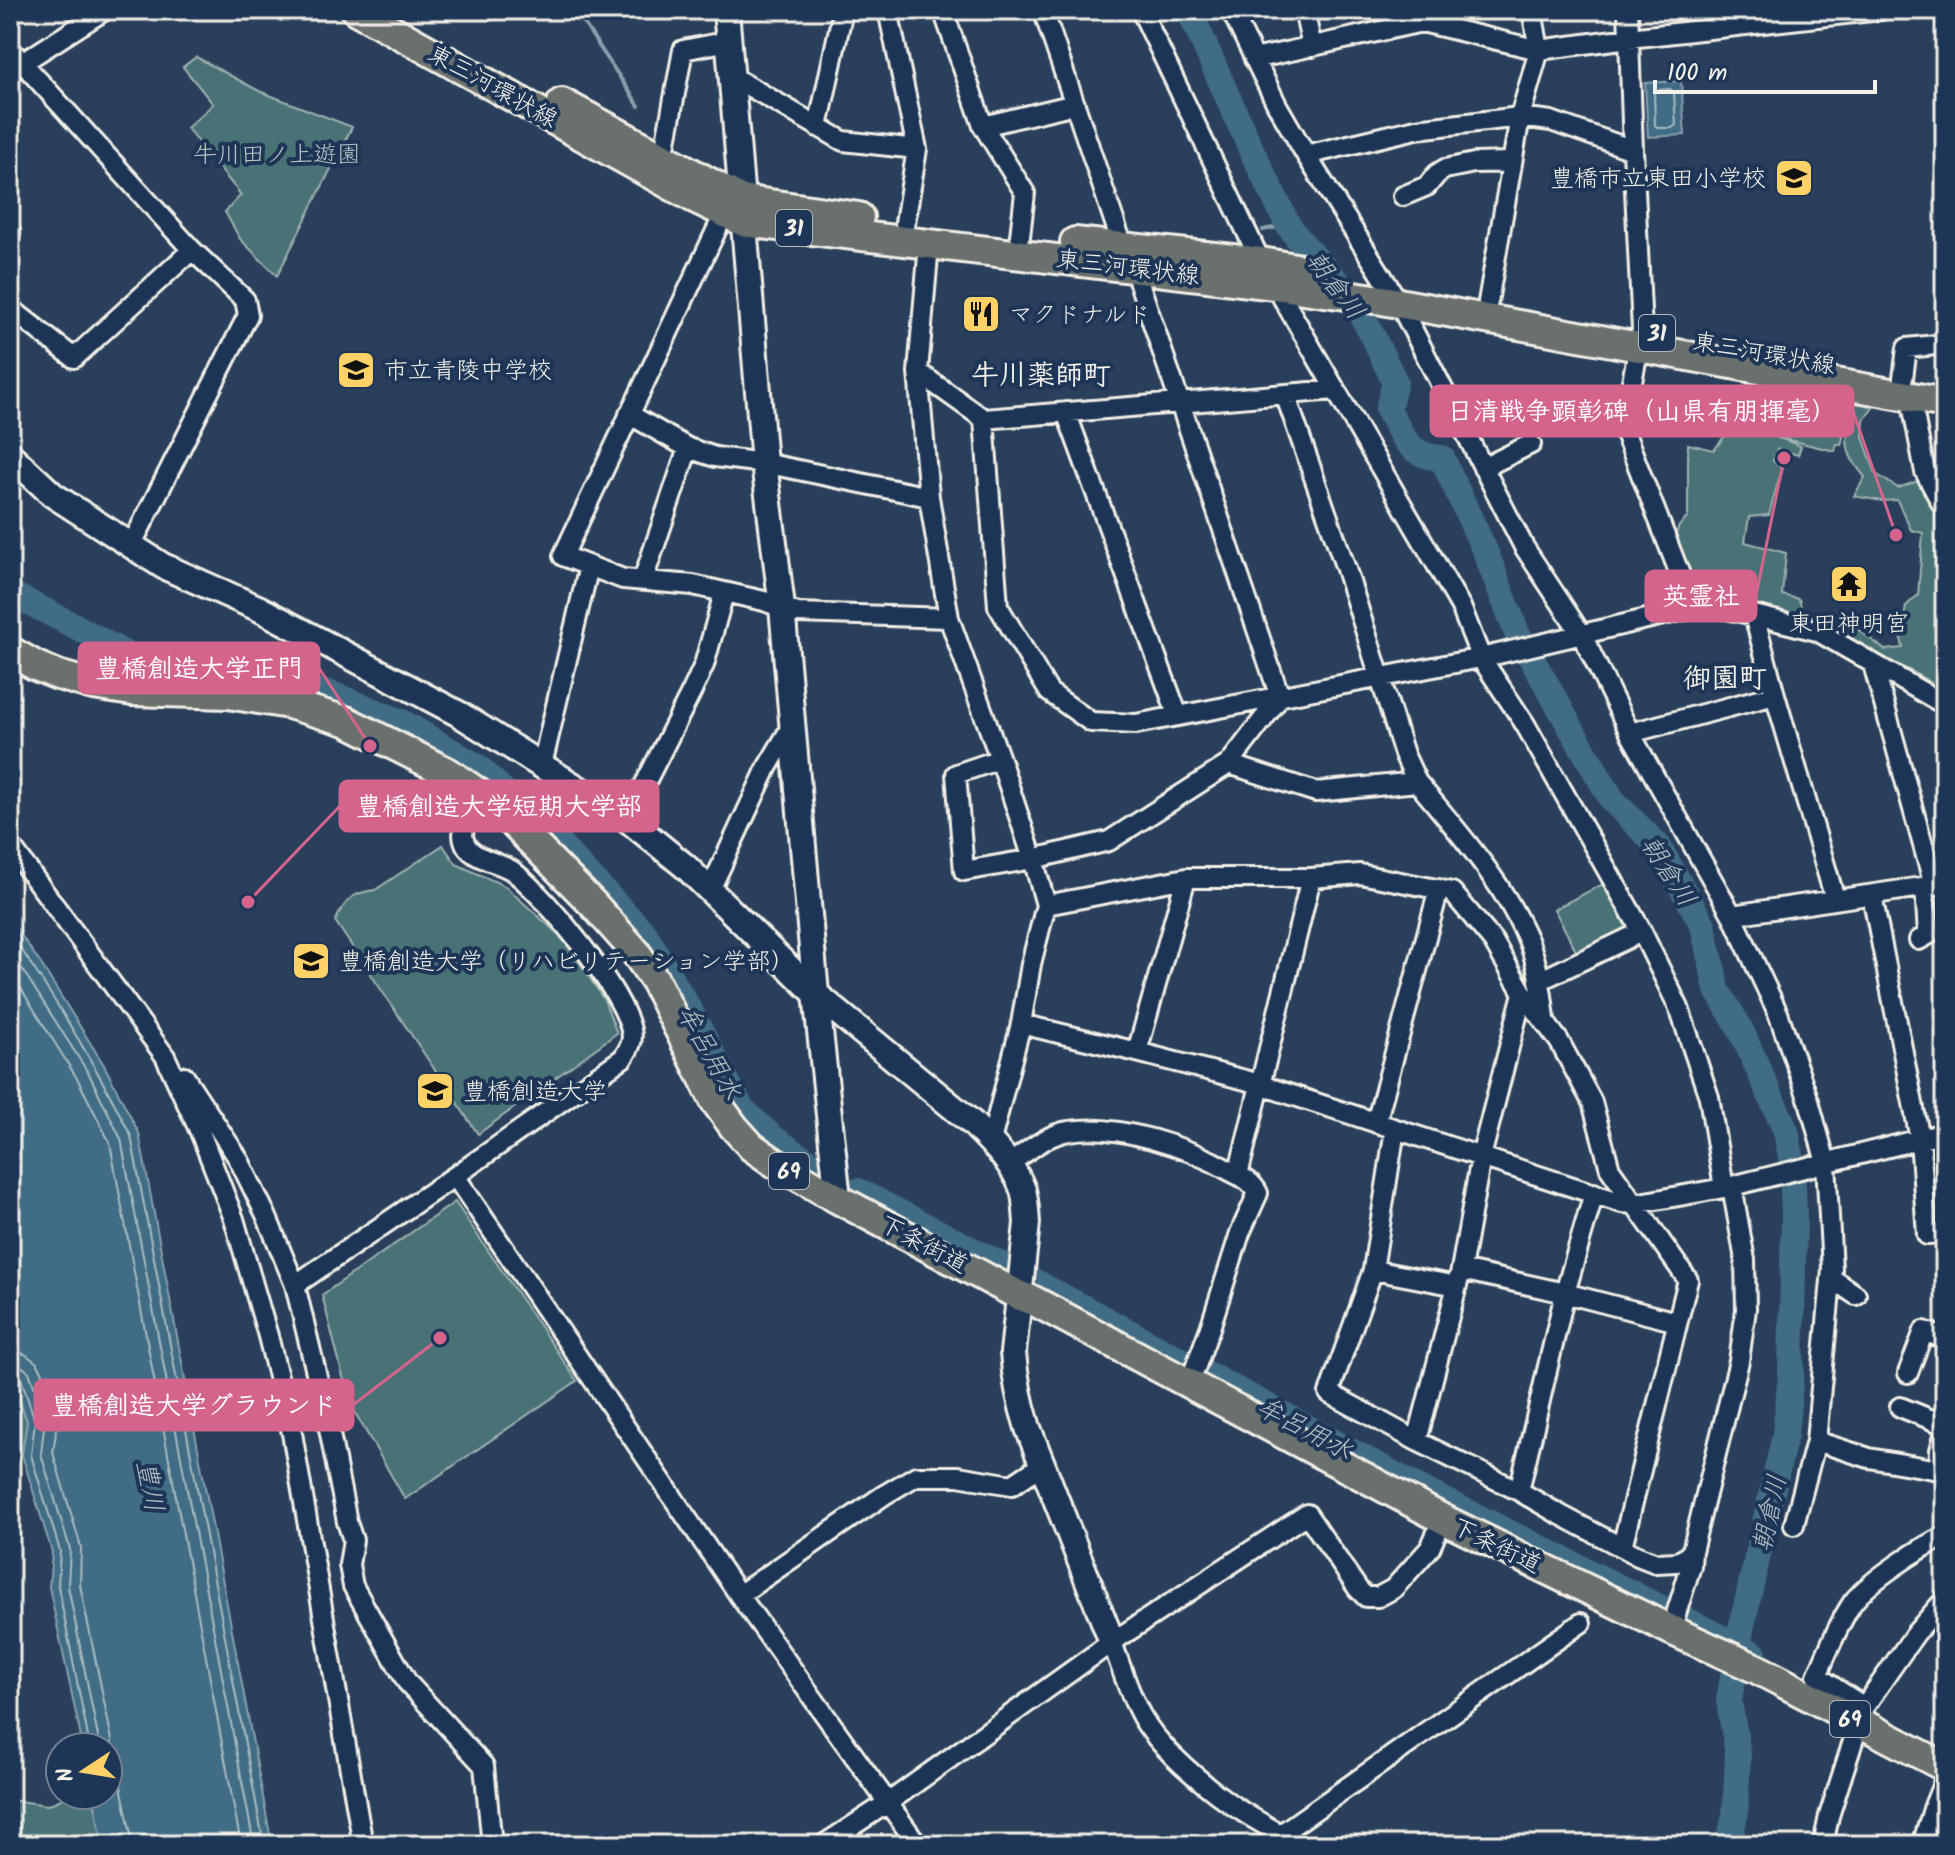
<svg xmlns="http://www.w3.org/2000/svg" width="1955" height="1855" font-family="Kalam,'Klee One',sans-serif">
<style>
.green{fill:#4a7276;stroke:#9fb2af;stroke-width:2;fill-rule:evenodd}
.water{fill:#406c85;stroke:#88a1ad;stroke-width:2}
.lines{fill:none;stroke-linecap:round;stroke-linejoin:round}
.shore{stroke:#acbcc0;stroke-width:2}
.stream{stroke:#88a1ad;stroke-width:4}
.river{stroke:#406c85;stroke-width:26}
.street-casing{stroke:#f4f1e8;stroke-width:24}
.secondary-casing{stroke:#f4f1e8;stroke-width:30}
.primary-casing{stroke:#f4f1e8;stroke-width:34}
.street{stroke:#1d3557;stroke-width:18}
.secondary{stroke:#1d3557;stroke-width:24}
.primary{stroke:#6b706d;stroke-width:28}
.labels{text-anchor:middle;stroke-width:8;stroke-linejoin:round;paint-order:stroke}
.shield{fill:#1d3557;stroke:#b4b9bc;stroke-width:2}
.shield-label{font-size:22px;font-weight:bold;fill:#f4f1e8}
.street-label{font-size:24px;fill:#f4f1e8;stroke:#1d3557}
.park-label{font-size:24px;fill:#b8c5c0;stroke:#1d3557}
.poi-label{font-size:24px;fill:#f4f1e8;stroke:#1d3557;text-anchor:start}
.water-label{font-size:26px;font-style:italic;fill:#b5c2c5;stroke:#1d3557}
.quarter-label{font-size:28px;font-weight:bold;fill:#f4f1e8;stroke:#1d3557}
.leader{fill:none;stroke:#d4648c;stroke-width:3}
.callout-dot{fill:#d4648c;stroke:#1d3557;stroke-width:3}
.callout{fill:#d4648c;stroke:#d4648c;stroke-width:3}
.callout-label{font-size:26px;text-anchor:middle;font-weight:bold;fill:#fff}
</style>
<rect width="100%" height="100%" fill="#2a3f5b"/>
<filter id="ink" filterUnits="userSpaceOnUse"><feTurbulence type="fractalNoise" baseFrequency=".0125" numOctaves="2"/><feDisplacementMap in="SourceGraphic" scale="16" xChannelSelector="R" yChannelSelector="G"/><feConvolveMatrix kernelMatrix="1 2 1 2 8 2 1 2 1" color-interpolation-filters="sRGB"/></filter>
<g filter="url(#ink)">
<path class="green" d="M196 57 259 91 352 127 277 276 240 239 225 212 241 195 187 128 213 104 183 67Z
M1747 385 1875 405 1864 420 1863 437 1876 474 1898 488 1918 481 1945 529V691L1913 672 1815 625 1699 598 1674 539 1679 526 1688 517V444L1714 450 1739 417ZM1766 411 1847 430C1846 453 1851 460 1865 477L1854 496 1882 501 1897 500 1911 530 1923 533 1918 595 1906 606 1901 638 1903 648 1885 650 1847 621 1803 614 1799 599 1782 595 1786 553 1745 542 1749 517 1769 515 1782 468 1773 461 1777 449 1798 455 1801 446 1776 437 1835 451 1837 444 1841 445 1844 433 1767 413 1764 421Z
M443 845 456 864 505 886 559 935 572 950 604 1000 617 1033 478 1134 335 921C346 900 351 893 375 890Z
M1603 884 1628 930 1577 953 1554 909Z
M455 1202 577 1381 405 1499 350 1404 322 1295Z
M10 1371 27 1422 22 1455 10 1462Z
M70 1795H93L103 1845H10V1800L48 1805Z"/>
<path class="water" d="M1681 81 1685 135 1648 137 1645 83Z
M10 919 41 964 104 1065 139 1133 272 1845H103L93 1795H108V1747H83L49 1587 52 1552 22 1455 27 1421 10 1371Z"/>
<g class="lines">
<path class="shore" d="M1670 89 1674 93 1676 125 1672 128H1658L1655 125 1654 93 1657 90Z
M10 933C55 998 96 1065 131 1136L264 1845
M10 950 89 1074 121 1139 254 1845
M10 971 78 1080 110 1143 241 1845
M10 1351 25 1354 37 1363 42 1371 56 1413 57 1425 53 1453 81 1547 80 1585 112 1740V1749L108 1761
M10 1363 20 1365 29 1372 45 1418 41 1454 70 1549 68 1586 100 1747
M10 1373 16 1374 21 1378 35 1421 31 1455 60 1551 58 1586 90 1747
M108 1770 117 1778 121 1786 133 1845"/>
<path class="stream" d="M575 10 639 106
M1263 230 1288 225"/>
<path class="river" d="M1189 10 1250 147 1288 225 1300 241 1355 301 1395 382 1388 409C1401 435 1409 457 1442 458L1486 553 1517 633 1612 800 1658 846 1703 925 1717 990 1739 1026 1786 1131 1792 1162 1794 1214 1791 1374 1785 1435 1741 1629 1729 1701 1738 1755 1735 1816 1728 1845
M10 593 75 626 149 667 237 678 329 693 402 722 478 767 550 835 645 934 690 1011 741 1108 773 1138 814 1165
M858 1191 1045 1287 1429 1493 1754 1654"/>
<g class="street-casing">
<path id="street" d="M888 10 917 149 905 223
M943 10 983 126 1025 193 1020 236
M1141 10 1261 262
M1231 10 1277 105 1306 155 1399 303 1524 547 1582 635 1630 733 1732 915 1778 1013 1809 1101 1826 1163 1832 1269 1816 1441 1794 1525
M1304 10 1312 47
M1628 10 1633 150 1642 330 1623 428 1693 608 1713 606 1754 615 1775 695 1835 899
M10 49 192 250 245 300 248 315 131 546
M1254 59 1422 22 1539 50 1629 38 1881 10
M22 63 105 10
M733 77 843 141 917 149
M983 126 1075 104
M818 127 843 10
M1306 155 1416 129 1520 117 1551 121 1633 150
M663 158 683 50 729 41
M1403 196 1427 186 1437 174 1445 169 1474 163 1511 162
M733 207 724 214 563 556 623 579 693 585 764 601 797 613 949 618
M10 232V234
M929 244 918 372 929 497 949 618 1000 759 1033 859 1046 905 1031 964 1021 1024 991 1141
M1275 285 1461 607 1481 658 1525 724 1641 930 1679 1008 1709 1097 1724 1188
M1488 302 1520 117 1539 50 1532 10
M10 308 74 358 192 250
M918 372 984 419 998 606 1049 692 1091 722 1136 724 1178 716 1481 658 1693 608
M1903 378 1907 348 1945 344
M1285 394 1346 569 1404 754 1417 782
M1914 397 1913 409 1925 472 1945 510
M1066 412 1178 716
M629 414 688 448 715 457 764 463 929 497
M984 419 1335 390
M1483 468 1531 444
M643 580 688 448
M1754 615 1817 631 1945 705
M1873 664 1934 885
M1630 733 1775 695
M1000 759 956 774 964 871 1033 859 1109 841 1229 764 1280 697 1134 268 1123 247 1043 10
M1229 764 1316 792 1417 782C1458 832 1502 880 1528 940 1538 963 1542 993 1545 1019
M542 765 589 566
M484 797C476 808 459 826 464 840 469 860 500 861 514 872 548 899 621 988 631 1030 634 1041 629 1049 623 1058L455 1176 739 1595 918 1845
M627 819 692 691 704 665 724 593
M10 845 165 1056 200 1132 234 1219 268 1336 292 1433 363 1845
M710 890 768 766 793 724
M1872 895 1920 1139 1927 1235 1945 1234
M1046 905 1186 878H1311L1360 874 1452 892 1493 941 1523 993 1559 1041 1592 1102 1610 1169 1688 1280 1622 1547
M1732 915 1942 884
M1919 940 1928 935 1925 886
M1539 981 1635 935 1641 930
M1021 1024 1137 1052 1249 1081 1622 1203 1634 1204 1724 1188 1945 1133
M1137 1052 1186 878
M184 1076 238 1158 266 1215 295 1285
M1376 1123 1439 889
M1395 1129 1373 1270 1329 1393 1417 1441 1519 1491 1557 1513 1638 1556 1656 1563 1676 1562 1684 1559 1692 1551
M1009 1164C1027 1152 1047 1134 1069 1131 1117 1123 1188 1147 1230 1171 1242 1177 1252 1181 1258 1193L1240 1233 1210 1328 1190 1382
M1238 1175 1311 878
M455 1176 295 1285 327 1418 347 1522 353 1540 349 1565 353 1586 407 1682 484 1766 492 1845
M1373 1270 1457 1286
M1461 1270 1565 1293 1677 1322
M1831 1278 1856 1295
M1908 1373 1924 1331 1945 1339
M1900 1407 1945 1425
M1417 1441 1461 1270 1481 1157 1523 993
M1816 1441 1869 1458 1945 1471
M1939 1471 1940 1450 1945 1432
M1519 1491 1565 1293 1594 1193
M739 1595 884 1495 916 1476H958L1012 1485 1042 1465
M1671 1630 1691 1566 1692 1551 1739 1361 1746 1309 1745 1260 1732 1186
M1112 1642C1121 1667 1129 1694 1142 1717 1159 1747 1197 1779 1225 1800 1248 1817 1275 1830 1299 1845
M1864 1707 1817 1676C1828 1651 1838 1624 1853 1602 1869 1581 1921 1547 1945 1536
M823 1845 889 1802 1112 1642 1307 1514 1358 1589 1366 1597H1378L1393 1589 1430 1548 1443 1519
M1265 1845 1581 1623
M1823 1845 1829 1816 1864 1707 1915 1634 1945 1599
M1922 1845 1934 1806 1945 1779"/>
</g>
<g class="secondary-casing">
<path id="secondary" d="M726 10 764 463 782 607 816 994 838 1199
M10 455 53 495 163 566 260 609 459 714 627 819 686 867 816 994 972 1123C991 1142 1014 1164 1023 1190 1026 1200 1026 1213 1027 1223L1013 1353C1015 1379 1020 1403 1028 1428L1112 1642"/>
</g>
<g class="primary-casing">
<path id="primary" d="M356 10 694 198 744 222 1275 285 1382 300 1945 403
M562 103 742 200 859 217
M1075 242 1261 262 1307 270
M10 651 36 666 58 675 93 685 132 691 228 694 289 704 346 721 449 773 484 797 513 823 593 904 634 950 654 979 715 1101 734 1127 752 1147 775 1163 838 1199 1020 1296 1034 1301 1443 1519 1671 1630 1757 1669 1945 1767"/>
</g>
<use href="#street" class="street"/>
<use href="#secondary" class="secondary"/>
<use href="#primary" class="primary"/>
</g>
</g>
<defs>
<g id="school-square" transform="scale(2)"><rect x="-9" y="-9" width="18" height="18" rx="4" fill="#ffd166" stroke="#1d3557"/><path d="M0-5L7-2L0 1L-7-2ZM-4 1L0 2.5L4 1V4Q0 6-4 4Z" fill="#111"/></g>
<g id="restaurant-square" transform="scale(2)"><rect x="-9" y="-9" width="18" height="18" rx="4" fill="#ffd166" stroke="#1d3557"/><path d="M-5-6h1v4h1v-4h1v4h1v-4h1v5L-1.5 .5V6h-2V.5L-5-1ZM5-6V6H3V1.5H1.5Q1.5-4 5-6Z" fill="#111"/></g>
<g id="temple-square" transform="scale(2)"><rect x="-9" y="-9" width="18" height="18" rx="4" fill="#ffd166" stroke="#1d3557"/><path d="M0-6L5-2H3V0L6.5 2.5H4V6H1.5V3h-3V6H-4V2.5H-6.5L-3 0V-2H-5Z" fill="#111"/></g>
<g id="university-square" transform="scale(2)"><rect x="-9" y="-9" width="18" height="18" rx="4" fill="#ffd166" stroke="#1d3557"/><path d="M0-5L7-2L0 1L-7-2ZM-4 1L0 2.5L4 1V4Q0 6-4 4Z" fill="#111"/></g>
</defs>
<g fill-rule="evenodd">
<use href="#school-square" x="1794" y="178"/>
<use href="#restaurant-square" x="981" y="314"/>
<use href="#school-square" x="356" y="370"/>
<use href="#temple-square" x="1849" y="584"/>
<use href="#university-square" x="311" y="961"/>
<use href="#university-square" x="435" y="1091"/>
</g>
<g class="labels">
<g class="shield">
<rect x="776" y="210" width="36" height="36" rx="6"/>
<rect x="1639" y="315" width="36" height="36" rx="6"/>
<rect x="769" y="1153" width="40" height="36" rx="6"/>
<rect x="1830" y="1701" width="40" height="36" rx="6"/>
</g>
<g class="shield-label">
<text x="794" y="236">31</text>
<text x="1657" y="341">31</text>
<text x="789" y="1179">69</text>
<text x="1850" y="1727">69</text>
</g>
<g class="street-label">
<text transform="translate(493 86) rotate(29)" y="8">東三河環状線</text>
<text transform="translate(1128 267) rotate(7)" y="8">東三河環状線</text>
<text transform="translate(1764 353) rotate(10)" y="8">東三河環状線</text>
<text transform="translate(924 1244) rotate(28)" y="8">下条街道</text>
<text transform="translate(1497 1545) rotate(26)" y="8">下条街道</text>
</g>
<g class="park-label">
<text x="277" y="162">牛川田ノ上遊園</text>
</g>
<g class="poi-label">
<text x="1766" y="186" text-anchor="end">豊橋市立東田小学校</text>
<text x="1009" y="322">マクドナルド</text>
<text x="384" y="378">市立青陵中学校</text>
<text x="1849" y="631" text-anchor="middle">東田神明宮</text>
<text x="339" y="969">豊橋創造大学（リハビリテーション学部）</text>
<text x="463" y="1099">豊橋創造大学</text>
</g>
<g class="water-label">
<text transform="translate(1336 285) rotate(53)" y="9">朝倉川</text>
<text transform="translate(1669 871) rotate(57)" y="9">朝倉川</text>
<text transform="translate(710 1052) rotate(61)" y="9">牟呂用水</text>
<text transform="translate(1305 1428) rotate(28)" y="9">牟呂用水</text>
<text transform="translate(151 1486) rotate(80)" y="9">豊川</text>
<text transform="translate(1769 1513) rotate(-78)" y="9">朝倉川</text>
</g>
<g class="quarter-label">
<text x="1041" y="384">牛川薬師町</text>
<text x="1725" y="687">御園町</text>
</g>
</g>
<path class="leader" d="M1896 535L1853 411M1784 458L1756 596M370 746L319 668M248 902L340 806M440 1338L353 1405"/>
<g class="callout-dot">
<circle cx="1896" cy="535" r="8"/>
<circle cx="1784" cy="458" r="8"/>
<circle cx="370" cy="746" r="8"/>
<circle cx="248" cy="902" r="8"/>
<circle cx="440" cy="1338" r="8"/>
</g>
<g class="callout">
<rect x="1431" y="386" width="422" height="50" rx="8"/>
<rect x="1646" y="571" width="110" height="50" rx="8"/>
<rect x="79" y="643" width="240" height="50" rx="8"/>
<rect x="340" y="781" width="318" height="50" rx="8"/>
<rect x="35" y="1380" width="318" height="50" rx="8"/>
</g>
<g class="callout-label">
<text x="1642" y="420">日清戦争顕彰碑（山県有朋揮毫）</text>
<text x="1701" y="605">英霊社</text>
<text x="199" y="677">豊橋創造大学正門</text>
<text x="499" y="815">豊橋創造大学短期大学部</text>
<text x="194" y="1414">豊橋創造大学グラウンド</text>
</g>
<rect width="1955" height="1855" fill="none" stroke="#1d3557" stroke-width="40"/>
<rect x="20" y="20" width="1915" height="1815" fill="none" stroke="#f4f1e8" stroke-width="3" filter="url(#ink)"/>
<g transform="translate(84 1771) rotate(258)"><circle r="38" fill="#1d3557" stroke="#738091" stroke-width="2"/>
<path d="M0-6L14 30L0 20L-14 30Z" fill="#ffd166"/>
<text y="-12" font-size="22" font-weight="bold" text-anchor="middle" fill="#f4f1e8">N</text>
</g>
<path d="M1655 80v12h220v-12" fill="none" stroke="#f4f1e8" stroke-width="4"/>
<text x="1667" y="80" font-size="24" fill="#f4f1e8" stroke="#1d3557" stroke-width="6" paint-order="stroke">100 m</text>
</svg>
